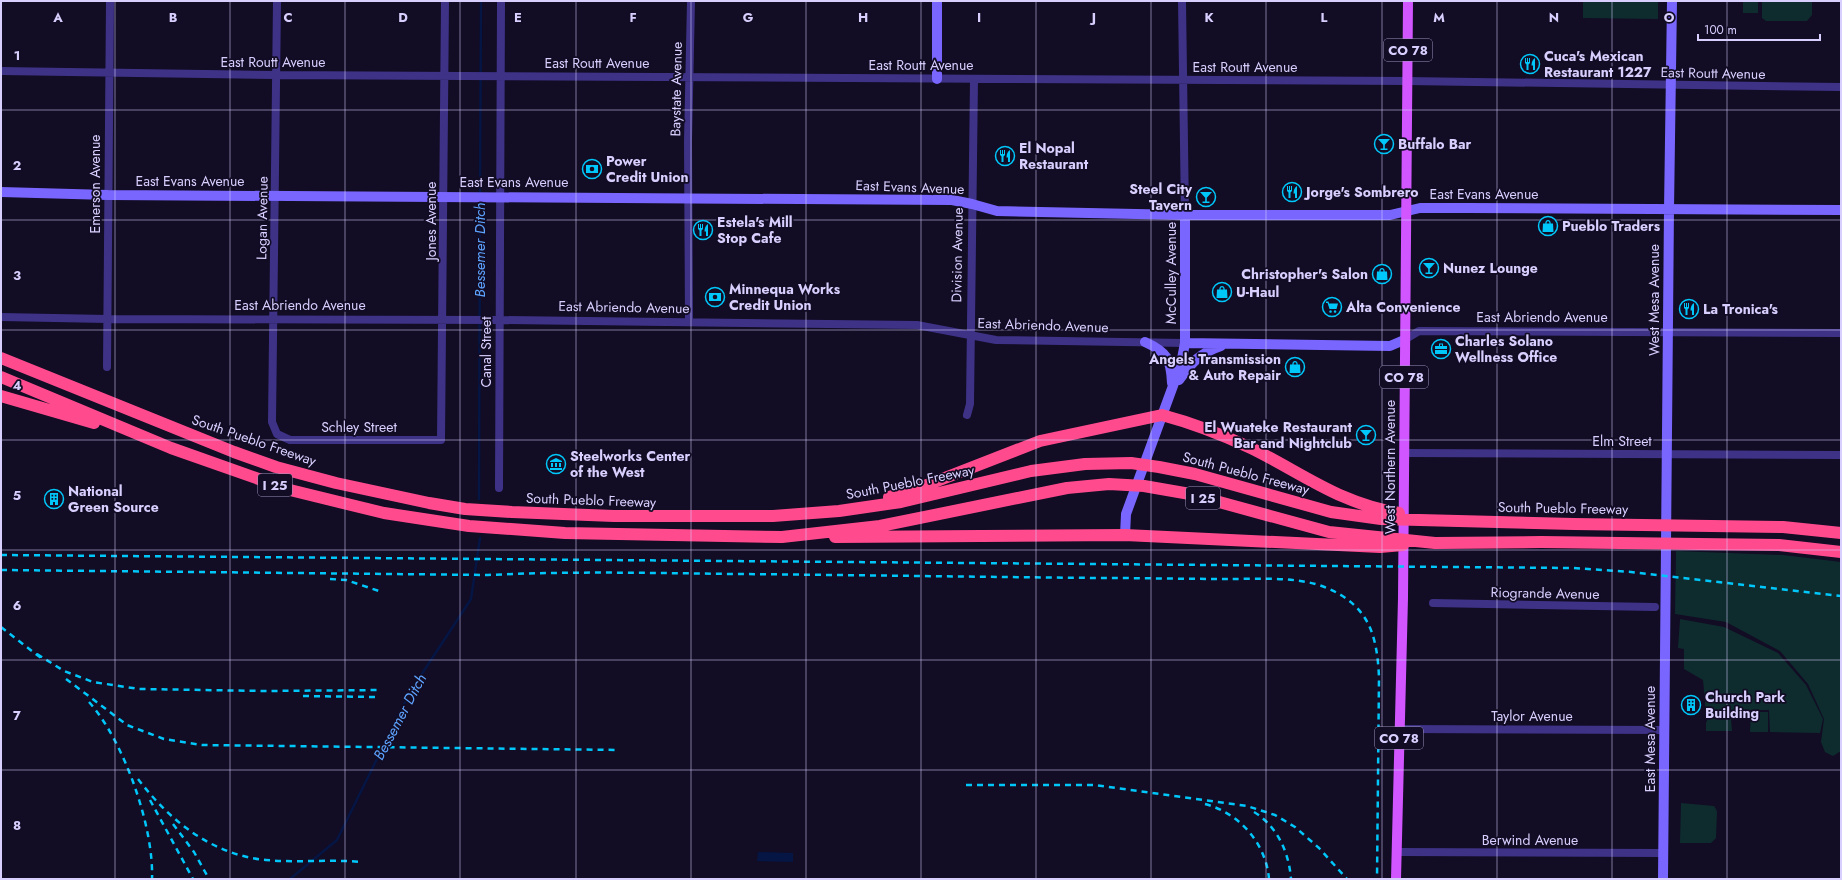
<svg xmlns="http://www.w3.org/2000/svg" width="1842" height="880" font-family="Jost,sans-serif">
<style>
.green{fill:#0e2c2e}
.water{fill:#051544}
.lines{fill:none;stroke-linecap:round;stroke-linejoin:round}
.stream{stroke:#051544;stroke-width:2.5}
.street{stroke:#3e3287;stroke-width:8}
.secondary{stroke:#7966ff;stroke-width:10}
.primary{stroke:#d156ff;stroke-width:10}
.highway{stroke:#ff4a8e;stroke-width:12}
.rail{stroke:#00c7fa;stroke-width:2.5;stroke-dasharray:6 5;stroke-linecap:butt}
.grid{fill:none;stroke:#d9cfff;stroke-width:1;stroke-opacity:0.55}
.labels{text-anchor:middle;stroke-width:3.5;stroke-linejoin:round;paint-order:stroke}
.shield{fill:#120c24;stroke:#9d94bd;stroke-width:1}
.shield-label{font-size:13px;font-weight:bold;fill:#d9cfff}
.poi-label{font-size:14px;font-weight:bold;fill:#d9cfff;stroke:#120c24;text-anchor:start}
.street-label{font-size:14px;fill:#d9cfff;stroke:#120c24}
.water-label{font-size:15px;font-style:italic;fill:#5da3ff;stroke:#120c24}
.grid-label{font-size:13px;text-anchor:middle;font-weight:bold;fill:#d9cfff;stroke:#120c24;stroke-width:3.5;stroke-linejoin:round;paint-order:stroke}
</style>
<rect width="100%" height="100%" fill="#120c24"/>
<path class="green" d="M1583 1H1658V19L1583 18Z
M1743 1H1758V13H1743Z
M1762 1H1812V15L1807 21H1766L1762 18Z
M1676 551 1783 555 1841 562V751L1833 756 1825 752 1821 742 1824 719 1808 684 1780 651 1726 622 1675 614Z
M1680 619 1724 627 1778 653 1806 685 1823 719 1820 733 1770 732 1769 710H1748V715L1706 714 1703 680 1684 669V649L1678 648Z
M1751 712H1768V732H1750Z
M1708 718 1731 719 1732 731H1706V723Z
M1681 803 1714 806 1717 811 1716 838 1711 843H1680Z"/>
<path class="water" d="M758 852 793 853V862L757 861Z"/>
<g class="lines">
<path class="stream" d="M480 194 481 1
M479 499 480 199
M290 879 337 840 410 692 471 599 480 538"/>
<path class="street" d="M277 1 272 422 277 434 290 440H441L445 1
M1182 1 1185 215
M1 71 276 75 1407 81 1841 87
M1 317 107 319 499 320 917 325 996 340 1185 343
M689 322 688 141 691 1
M1404 340 1419 331 1841 333
M107 367 110 1
M967 415 970 404 974 79
M1404 453 1841 455
M499 488 501 1
M1433 603 1655 607
M1399 729 1665 730
M1397 852 1664 853"/>
<path class="secondary" d="M937 1V79
M1 192 108 195 952 200 972 204 997 211 1185 215H1390L1420 208H1466L1841 210
M1145 342C1167 352 1171 359 1172 383
M1185 343 1390 346 1404 340
M1179 380C1192 362 1200 353 1221 346
M1125 535 1126 514 1181 364 1185 343V215
M1663 879 1669 209 1672 1"/>
<path class="primary" d="M1396 879 1403 598 1408 1"/>
<path class="highway" d="M1 358 234 452 276 467 336 483 429 503 465 509 512 512 614 516H773L839 511 901 502 1031 471 1085 464 1131 463 1159 467 1195 474 1331 512 1381 519 1574 524 1783 527 1841 533
M1 377 171 448 290 490 384 513 469 526 565 533 782 537 880 526 1067 488 1109 484 1144 486 1190 494 1329 532 1435 543 1541 542 1779 545 1841 552
M1 396 94 423
M889 497 919 488 1040 441 1162 415C1192 423 1223 435 1251 448 1302 473 1340 504 1399 513
M835 537 1125 535 1380 547 1403 545"/>
<path class="rail" d="M1 555 1573 568 1631 572 1841 596
M1 570 488 575C571 571 653 573 736 574 859 575 981 577 1104 578 1145 578 1187 579 1228 579 1259 579 1299 576 1327 588 1369 606 1377 635 1379 677L1377 879
M330 579 346 580 382 592
M1 627 41 658
M37 654 64 671 93 682 139 689 267 691 380 690
M66 679 127 725 164 739 202 745 619 750
M303 696 377 697
M89 702C124 741 154 827 152 879
M138 779C170 821 212 855 266 860 298 863 330 859 361 862
M966 785H1094L1247 806 1275 815 1295 827 1319 848 1347 879
M150 800 193 879
M1205 804C1239 813 1266 843 1269 879
M1254 812C1277 826 1289 852 1291 879
M173 824 194 852 209 879"/>
</g>
<path class="grid" d="M115 1V879M230 1V879M345 1V879M460 1V879M576 1V879M691 1V879M806 1V879M921 1V879M1036 1V879M1151 1V879M1266 1V879M1382 1V879M1497 1V879M1612 1V879M1727 1V879M1 110H1841M1 220H1841M1 330H1841M1 440H1841M1 550H1841M1 660H1841M1 770H1841"/>
<defs>
<g id="restaurant-ring" transform="scale(1)"><circle r="9.5" fill="#120c24" stroke="#00c7fa" stroke-width="1.5"/><path d="M-5-6h1v4h1v-4h1v4h1v-4h1v5L-1.5 .5V6h-2V.5L-5-1ZM5-6V6H3V1.5H1.5Q1.5-4 5-6Z" fill="#00c7fa"/></g>
<g id="bar-ring" transform="scale(1)"><circle r="9.5" fill="#120c24" stroke="#00c7fa" stroke-width="1.5"/><path d="M-6-5H6L.8 .8V4.5H3.5V6h-7V4.5H-.8V.8Z" fill="#00c7fa"/></g>
<g id="bank-ring" transform="scale(1)"><circle r="9.5" fill="#120c24" stroke="#00c7fa" stroke-width="1.5"/><path d="M-6-4H6V4H-6ZM0-2.3a2.3 2.3 0 1 0 0 4.6a2.3 2.3 0 1 0 0-4.6Z" fill="#00c7fa"/></g>
<g id="shop-ring" transform="scale(1)"><circle r="9.5" fill="#120c24" stroke="#00c7fa" stroke-width="1.5"/><path d="M-5-2.5h2.3a2.7 3.5 0 0 1 5.4 0H5L5.5 6h-11ZM-1.5-2.5h3a1.5 2.3 0 0 0-3 0Z" fill="#00c7fa"/></g>
<g id="supermarket-ring" transform="scale(1)"><circle r="9.5" fill="#120c24" stroke="#00c7fa" stroke-width="1.5"/><path d="M-6-5.5h2.5l.6 2H6L4.5 2H-2.5L-4.4-4H-6ZM-1.5 3.2a1.3 1.3 0 1 0 .1 0ZM3 3.2a1.3 1.3 0 1 0 .1 0Z" fill="#00c7fa"/></g>
<g id="office-ring" transform="scale(1)"><circle r="9.5" fill="#120c24" stroke="#00c7fa" stroke-width="1.5"/><path d="M-6-3h4V-5.5h4V-3h4V5H-6ZM-1-4.5V-3h2v-1.5ZM-6 0V1H6V0Z" fill="#00c7fa"/></g>
<g id="museum-ring" transform="scale(1)"><circle r="9.5" fill="#120c24" stroke="#00c7fa" stroke-width="1.5"/><path d="M0-6L6-3V-2H-6V-3ZM-5-1h2V3h-2ZM-1-1h2V3h-2ZM3-1h2V3H3ZM-6 4H6V6H-6Z" fill="#00c7fa"/></g>
<g id="building-ring" transform="scale(1)"><circle r="9.5" fill="#120c24" stroke="#00c7fa" stroke-width="1.5"/><path d="M-4-6H4V6H1V3H-1V6H-4ZM-2.5-4.3h1.7v1.8h-1.7ZM.8-4.3h1.7v1.8H.8ZM-2.5-1h1.7V.8h-1.7ZM.8-1h1.7V.8H.8Z" fill="#00c7fa"/></g>
</defs>
<g fill-rule="evenodd">
<use href="#restaurant-ring" x="1530" y="64"/>
<use href="#bar-ring" x="1384" y="144"/>
<use href="#restaurant-ring" x="1005" y="156"/>
<use href="#bank-ring" x="592" y="169"/>
<use href="#restaurant-ring" x="1292" y="192"/>
<use href="#bar-ring" x="1206" y="197"/>
<use href="#shop-ring" x="1548" y="226"/>
<use href="#restaurant-ring" x="703" y="230"/>
<use href="#bar-ring" x="1429" y="268"/>
<use href="#shop-ring" x="1382" y="274"/>
<use href="#shop-ring" x="1222" y="292"/>
<use href="#bank-ring" x="715" y="297"/>
<use href="#supermarket-ring" x="1332" y="307"/>
<use href="#restaurant-ring" x="1689" y="309"/>
<use href="#office-ring" x="1441" y="349"/>
<use href="#shop-ring" x="1295" y="367"/>
<use href="#bar-ring" x="1366" y="435"/>
<use href="#museum-ring" x="556" y="464"/>
<use href="#building-ring" x="54" y="499"/>
<use href="#building-ring" x="1691" y="705"/>
</g>
<g class="labels">
<g class="shield">
<rect x="1384" y="39" width="48" height="22" rx="3"/>
<rect x="1380" y="366" width="48" height="22" rx="3"/>
<rect x="258" y="474" width="34" height="22" rx="3"/>
<rect x="1186" y="487" width="34" height="22" rx="3"/>
<rect x="1375" y="727" width="48" height="22" rx="3"/>
</g>
<g class="shield-label">
<text x="1408" y="55">CO 78</text>
<text x="1404" y="382">CO 78</text>
<text x="275" y="490">I 25</text>
<text x="1203" y="503">I 25</text>
<text x="1399" y="743">CO 78</text>
</g>
<g class="poi-label">
<text x="1544" y="61">Cuca's Mexican<tspan x="1544" dy="16">Restaurant 1227</tspan></text>
<text x="1398" y="149">Buffalo Bar</text>
<text x="1019" y="153">El Nopal<tspan x="1019" dy="16">Restaurant</tspan></text>
<text x="606" y="166">Power<tspan x="606" dy="16">Credit Union</tspan></text>
<text x="1192" y="194" text-anchor="end">Steel City<tspan x="1192" dy="16">Tavern</tspan></text>
<text x="1306" y="197">Jorge's Sombrero</text>
<text x="717" y="227">Estela's Mill<tspan x="717" dy="16">Stop Cafe</tspan></text>
<text x="1562" y="231">Pueblo Traders</text>
<text x="1443" y="273">Nunez Lounge</text>
<text x="1368" y="279" text-anchor="end">Christopher's Salon</text>
<text x="729" y="294">Minnequa Works<tspan x="729" dy="16">Credit Union</tspan></text>
<text x="1236" y="297">U-Haul</text>
<text x="1346" y="312">Alta Convenience</text>
<text x="1703" y="314">La Tronica's</text>
<text x="1455" y="346">Charles Solano<tspan x="1455" dy="16">Wellness Office</tspan></text>
<text x="1281" y="364" text-anchor="end">Angels Transmission<tspan x="1281" dy="16">&amp; Auto Repair</tspan></text>
<text x="1352" y="432" text-anchor="end">El Wuateke Restaurant<tspan x="1352" dy="16">Bar and Nightclub</tspan></text>
<text x="570" y="461">Steelworks Center<tspan x="570" dy="16">of the West</tspan></text>
<text x="68" y="496">National<tspan x="68" dy="16">Green Source</tspan></text>
<text x="1705" y="702">Church Park<tspan x="1705" dy="16">Building</tspan></text>
</g>
<g class="street-label">
<text x="273" y="67">East Routt Avenue</text>
<text x="597" y="68">East Routt Avenue</text>
<text x="921" y="70">East Routt Avenue</text>
<text x="1245" y="72">East Routt Avenue</text>
<text transform="translate(1713 73) rotate(1)" y="5">East Routt Avenue</text>
<text transform="translate(676 89) rotate(-89)" y="5">Baystate Avenue</text>
<text x="190" y="186">East Evans Avenue</text>
<text x="514" y="187">East Evans Avenue</text>
<text transform="translate(95 184) rotate(-90)" y="5">Emerson Avenue</text>
<text transform="translate(910 187) rotate(2)" y="5">East Evans Avenue</text>
<text x="1484" y="199">East Evans Avenue</text>
<text transform="translate(262 218) rotate(-89)" y="5">Logan Avenue</text>
<text transform="translate(431 221) rotate(-90)" y="5">Jones Avenue</text>
<text transform="translate(957 255) rotate(-89)" y="5">Division Avenue</text>
<text transform="translate(1171 273) rotate(-90)" y="5">McCulley Avenue</text>
<text transform="translate(1654 300) rotate(-90)" y="5">West Mesa Avenue</text>
<text x="300" y="310">East Abriendo Avenue</text>
<text transform="translate(624 307) rotate(1)" y="5">East Abriendo Avenue</text>
<text x="1542" y="322">East Abriendo Avenue</text>
<text transform="translate(1043 325) rotate(2)" y="5">East Abriendo Avenue</text>
<text transform="translate(486 352) rotate(-90)" y="5">Canal Street</text>
<text x="359" y="432">Schley Street</text>
<text transform="translate(254 440) rotate(19)" y="5">South Pueblo Freeway</text>
<text x="1622" y="446">Elm Street</text>
<text transform="translate(1390 467) rotate(-90)" y="5">West Northern Avenue</text>
<text transform="translate(1246 473) rotate(15)" y="5">South Pueblo Freeway</text>
<text transform="translate(910 482) rotate(-11)" y="5">South Pueblo Freeway</text>
<text transform="translate(591 500) rotate(2)" y="5">South Pueblo Freeway</text>
<text transform="translate(1563 508) rotate(1)" y="5">South Pueblo Freeway</text>
<text transform="translate(1545 593) rotate(1)" y="5">Riogrande Avenue</text>
<text x="1532" y="721">Taylor Avenue</text>
<text transform="translate(1650 739) rotate(-90)" y="5">East Mesa Avenue</text>
<text x="1530" y="845">Berwind Avenue</text>
</g>
<g class="water-label">
<text transform="translate(480 250) rotate(-90)" y="5">Bessemer Ditch</text>
<text transform="translate(400 717) rotate(-62)" y="5">Bessemer Ditch</text>
</g>
</g>
<g class="grid-label">
<text x="58" y="22">A</text>
<text x="173" y="22">B</text>
<text x="288" y="22">C</text>
<text x="403" y="22">D</text>
<text x="518" y="22">E</text>
<text x="633" y="22">F</text>
<text x="748" y="22">G</text>
<text x="863" y="22">H</text>
<text x="979" y="22">I</text>
<text x="1094" y="22">J</text>
<text x="1209" y="22">K</text>
<text x="1324" y="22">L</text>
<text x="1439" y="22">M</text>
<text x="1554" y="22">N</text>
<text x="1669" y="22">O</text>
<text x="17" y="60">1</text>
<text x="17" y="170">2</text>
<text x="17" y="280">3</text>
<text x="17" y="390">4</text>
<text x="17" y="500">5</text>
<text x="17" y="610">6</text>
<text x="17" y="720">7</text>
<text x="17" y="830">8</text>
</g>
<rect width="1842" height="880" fill="none" stroke="#d9cfff" stroke-width="4"/>
<path d="M1698 34v6h122v-6" fill="none" stroke="#d9cfff" stroke-width="2"/>
<text x="1704" y="34" font-size="12" fill="#d9cfff" stroke="#120c24" stroke-width="3" paint-order="stroke">100 m</text>
</svg>
